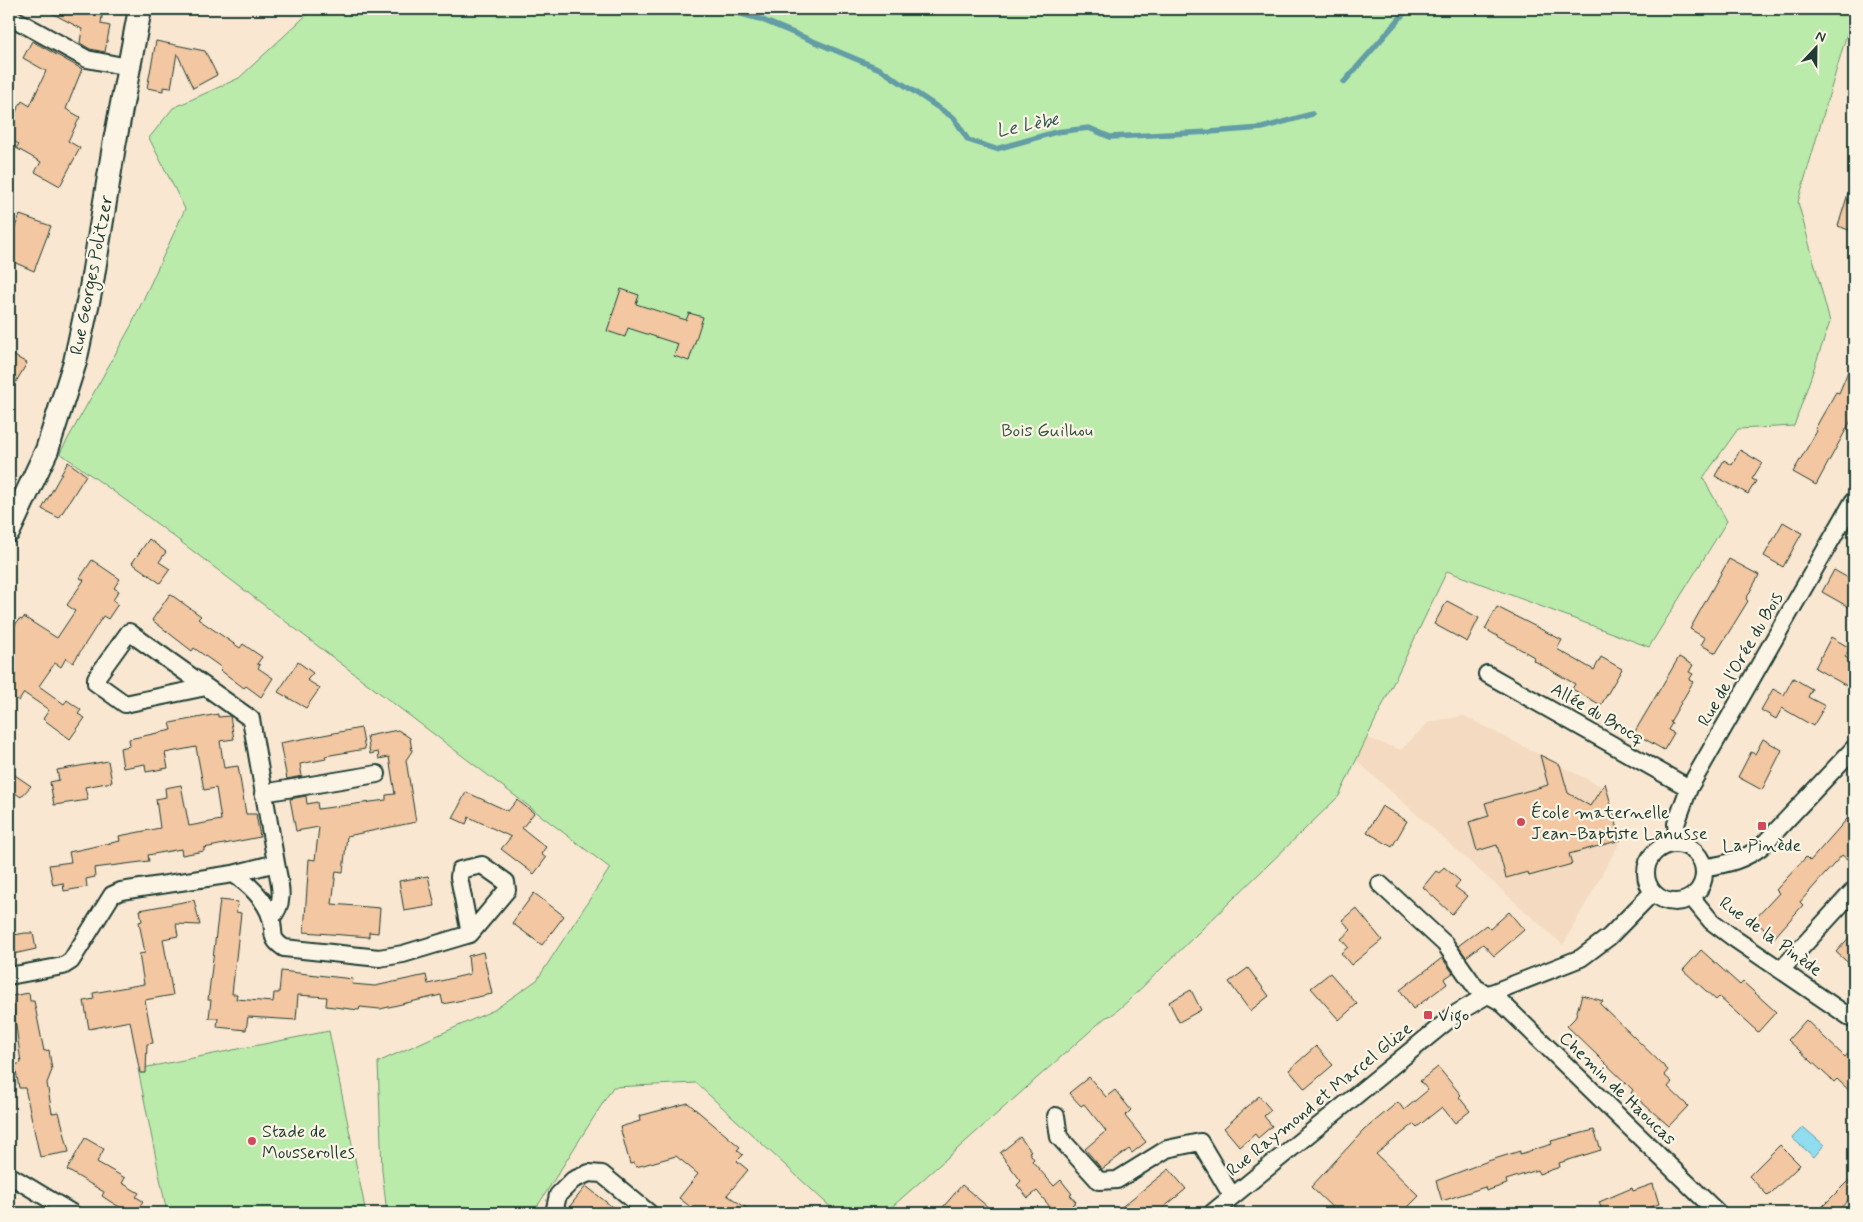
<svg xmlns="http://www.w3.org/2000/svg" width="1863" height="1222" font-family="Mynerve,sans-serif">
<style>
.built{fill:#f3dac0}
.green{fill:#baebab;stroke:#6c9470}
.water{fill:#90ddf0;stroke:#639da5}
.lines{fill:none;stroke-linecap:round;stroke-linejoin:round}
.stream{stroke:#639da5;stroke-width:5.5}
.building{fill:#f2c7a1;stroke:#1f3d34}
.street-casing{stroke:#1f3d34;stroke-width:20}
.secondary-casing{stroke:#1f3d34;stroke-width:26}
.street{stroke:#fcf5e5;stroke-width:16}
.secondary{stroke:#fcf5e5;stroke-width:22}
.poi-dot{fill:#d1495b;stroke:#fcf5e5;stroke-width:2}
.labels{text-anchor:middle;stroke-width:4.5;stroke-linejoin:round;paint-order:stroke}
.street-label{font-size:18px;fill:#1f3d34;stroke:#fcf5e5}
.park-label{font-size:18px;fill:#365746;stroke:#fcf5e5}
.poi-label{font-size:18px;fill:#1f3d34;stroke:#fcf5e5;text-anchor:start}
.water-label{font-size:19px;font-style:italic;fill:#365d5a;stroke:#fcf5e5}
</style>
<rect width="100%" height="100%" fill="#f9e7d1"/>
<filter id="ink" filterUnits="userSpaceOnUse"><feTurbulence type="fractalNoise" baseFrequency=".02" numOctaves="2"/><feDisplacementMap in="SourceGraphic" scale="10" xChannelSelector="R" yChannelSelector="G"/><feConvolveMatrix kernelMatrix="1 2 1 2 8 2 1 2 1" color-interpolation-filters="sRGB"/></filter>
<g filter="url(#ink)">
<path class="built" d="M1464 716 1602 787 1605 783 1621 840 1563 945 1356 760 1367 738 1401 750 1429 722Z"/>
<path class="green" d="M313 9H1226L1239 12 1242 9H1854L1798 202 1830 322 1794 426 1738 429 1703 478 1727 521 1649 647 1447 571 1339 796 1127 1002 1112 1015 1106 1017 885 1213H837L696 1083 613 1087 533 1213H387L382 1171 378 1062 494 1010 537 980 610 868 131 504 60 453 131 326 185 209 149 138 173 108 239 78Z
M329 1031 366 1213H167L138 1069Z"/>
<path class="water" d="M1803 1127 1824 1145 1814 1157 1792 1138Z"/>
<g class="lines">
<path class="stream" d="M723 9 760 19 880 69 954 118 968 140 996 149 1056 132 1089 128 1110 137 1210 132 1262 128 1312 114
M1344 82 1408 9"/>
</g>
<path class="building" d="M44 9H103L101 24 110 26 105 52 90 49 80 43 82 29Z
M32 41 82 69 66 109 80 117 68 141 80 148 60 186 35 172 41 162 16 148 19 144 9 139V124L22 101 30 106 46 71 23 58Z
M156 41 205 51 217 75 193 88 177 53 171 88 163 87V91L147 88Z
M1851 184 1854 185V232L1838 226Z
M20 215 51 226 34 271 9 260V241Z
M621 289 639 295 636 304 686 320 689 313 703 317 689 361 674 356 678 344 628 328 625 337 607 331Z
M9 353 27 363 9 394Z
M1854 357V415L1816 485 1793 472 1817 431 1815 429 1821 418 1836 392 1839 393Z
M1740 450 1762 463 1752 479 1756 481 1748 494 1715 476 1724 460 1732 465Z
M68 462 86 475 59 518 42 509Z
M1783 522 1802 533 1783 567 1764 556Z
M149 539 166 552 159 562 170 569 160 583 132 563Z
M1729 559 1759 575 1746 599 1748 601 1716 653 1701 645 1705 638 1690 629Z
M92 560 120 579 114 588 119 591 113 600 118 604 108 619 103 616 73 663 66 658 61 667 55 663 39 686 64 704 67 700 81 710 78 714 85 718 70 739 43 719 49 710 24 693 19 701 9 694V635L19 619 22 620 24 617 57 638 75 611 67 605 84 580 80 578Z
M1834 570 1850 579 1848 582 1854 586V610L1822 592Z
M170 594 201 616 198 619 240 648 243 644 262 657 257 664 260 665 258 668 273 678 261 697 246 686 244 688 220 670 222 668 194 648 192 651 152 620Z
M1447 601 1479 618 1467 642 1434 624Z
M1497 607 1562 640 1557 649 1594 670 1601 657 1622 669 1601 705 1572 689 1575 684 1533 660 1534 657 1485 629Z
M1831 637 1850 648 1845 657 1854 662V690L1815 668Z
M1679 657 1693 665 1689 672 1693 674 1689 680 1693 682 1670 722 1672 723 1668 730 1674 733 1664 750 1634 733Z
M298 662 313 673 307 680 320 688 306 708 278 692Z
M1793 678 1812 689 1808 697 1825 706 1813 726 1782 708 1776 719 1761 710 1773 689 1784 695Z
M218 714V717L230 716 234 739 220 741 224 768 238 766 246 814H256L260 837 204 848V851L182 855 181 849 148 855 149 861 94 868 95 877 86 879 87 887 64 891 63 883 53 885 49 865 71 862 69 852 120 841 119 836 160 828 156 799 166 797 165 788 181 785 189 826 221 820 216 788 204 790 196 747 165 753 168 768 146 772 145 764 123 768 120 748 130 746 129 739 172 730 170 723Z
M361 728 365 749 325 756 326 759 300 764 302 776 287 779 280 743Z
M398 730 410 738 412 751 406 760 416 822 347 836 343 872 336 871 332 904 380 908 378 933 369 932V937L304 932 309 859 315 860 319 827 296 831 290 799 306 796 307 804 317 802 318 809 386 800V795L395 794 389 757 379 759 378 752 370 754 367 736Z
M1763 739 1782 750 1762 790 1738 777 1751 752 1755 754Z
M1540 755 1560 765 1568 793 1590 806 1605 783 1621 840 1569 854 1572 864 1529 876 1528 872 1506 878 1497 845 1477 851 1469 822 1489 816 1485 803 1548 785Z
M108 761 112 782 85 787 88 800 54 805 50 782 59 780 57 770Z
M9 771 31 786 21 797 9 789Z
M466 792 508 811 517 800 534 813 522 828 546 847 541 854 546 858 534 874 501 849 511 837 469 817 466 824 453 818Z
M1382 806 1407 821 1392 847 1367 832Z
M1854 811V850L1847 859 1842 855 1800 902 1803 905 1774 938 1754 920 1779 893 1776 890 1806 857 1810 861Z
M1444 867 1460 881 1455 887 1467 896 1452 914 1423 887 1436 871 1439 873Z
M428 876 435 906 404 911 399 881Z
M534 893 564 916 542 945 512 923Z
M194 900 200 925 176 924 178 936 163 939 173 995 145 1000 153 1043 147 1044 146 1073H140L130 1021 89 1029 84 1001 94 999 93 993 144 984 139 954 145 953 139 922 142 921 140 910Z
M220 900 238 902 236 912 241 913 232 994H237L236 999 273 1002 274 993H279L281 971 353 979 352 984 375 986 426 975 428 984 470 974 468 956 483 952 492 994 443 1004 441 995 380 1009 360 1007 359 1010 326 1006 327 997 298 995 296 1020 248 1017 246 1030 217 1027 218 1018H209L211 1000H208Z
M1356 908 1382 940 1351 965 1341 953 1348 947 1341 939 1351 930 1342 920Z
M1509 912 1524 930 1494 956 1483 944 1466 957 1458 946 1486 925 1490 929Z
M1854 932V968L1836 952Z
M25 933H33L36 949 9 955V936Z
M1701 950 1740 985 1743 982 1776 1012 1758 1032 1719 997 1716 1000 1683 970Z
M1442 958 1453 973 1444 979 1447 984 1413 1009 1400 990Z
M1248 968 1269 996 1250 1011 1229 982Z
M1330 973 1357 1004 1339 1020 1311 988Z
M1191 990 1201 1010 1179 1022 1169 1002Z
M29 993 30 1001H34L44 1051 49 1050 52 1070 47 1083 52 1113 59 1112 69 1152 40 1157 25 1088H19L15 1065 21 1063 12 996Z
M1582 995 1603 1001 1600 1004 1668 1070 1664 1075 1672 1082 1668 1087 1688 1106 1669 1126 1631 1093 1633 1090 1567 1026 1575 1018Z
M1806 1020 1845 1057 1854 1047V1095L1837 1079 1834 1082 1788 1040Z
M1316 1046 1333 1065 1305 1089 1289 1070Z
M1438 1067 1461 1095 1459 1097 1470 1111 1455 1123 1442 1107 1417 1127 1414 1124 1376 1154 1419 1196 1402 1213H1338L1311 1187 1364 1130 1398 1102 1404 1110 1428 1090 1420 1081Z
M1089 1077 1106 1097 1115 1090 1131 1110 1125 1116 1146 1142 1132 1153 1129 1149 1102 1169 1085 1149 1106 1131 1084 1104 1081 1106 1069 1093Z
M1259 1096 1271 1110 1264 1116 1272 1126 1258 1138 1255 1134 1240 1147 1224 1128Z
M688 1103 740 1147 737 1150 743 1155 737 1161 748 1170 727 1195 754 1213H698L679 1198 698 1174 676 1156 636 1167 634 1163 630 1164 620 1127 640 1121 639 1116Z
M1594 1130 1601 1150 1559 1163 1560 1167 1539 1174 1537 1170 1506 1180 1507 1184 1486 1191 1485 1187 1442 1201 1436 1181 1488 1161 1520 1151V1154L1552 1144 1551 1141Z
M1020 1137 1031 1151 1029 1152 1034 1159 1032 1161 1054 1186 1061 1180 1072 1194 1070 1195 1076 1202 1072 1205 1078 1213H1055L1037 1191 1028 1198 1017 1185 1021 1181 1000 1153Z
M85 1138 104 1149 97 1162 125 1178 122 1183 139 1193 136 1197 143 1201 136 1213H130L111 1202 102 1196 104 1192 67 1170Z
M1780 1145 1800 1165 1768 1196 1749 1176Z
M1169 1169 1186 1189 1157 1213H1114Z
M1854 1175V1194L1836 1213H1816Z
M1653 1184 1659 1204 1631 1213H1603L1599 1202 1632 1188 1633 1191Z
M962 1185 995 1213H938Z
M586 1186 596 1194 620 1213H579L570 1206Z"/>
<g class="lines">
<g class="street-casing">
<path id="street" d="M9 16 87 59 128 67
M1487 674 1689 788
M206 687 125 704 96 683V678L129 632 251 719 276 863
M263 793 377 774
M1678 843 1676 824 1689 788 1854 500
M1646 873a29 29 0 1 1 58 0a29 29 0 1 1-58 0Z
M1705 867C1726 865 1744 860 1761 847L1854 748
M233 874 276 863C279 882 287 902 271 918
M1380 884 1445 944 1476 988 1501 1002 1718 1213
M1692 898 1711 921 1735 939 1854 1020
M1781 970 1854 890
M9 976 63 966 71 961 112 895 121 891 233 874C248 883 266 900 271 918 276 934 268 937 284 948L379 958 403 954 470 934 507 890 506 882 482 865 460 870 459 877 470 934
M1056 1116 1059 1137 1099 1181 1117 1180 1167 1149 1200 1142 1232 1196
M9 1175 72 1213
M554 1213 558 1195 573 1180 589 1173 602 1174 649 1213
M1212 1213 1457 1013 1489 994 1581 958 1609 937 1653 892"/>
</g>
<g class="secondary-casing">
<path id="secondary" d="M9 531 47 450 75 362 91 288 114 146 140 9"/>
</g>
<use href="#street" class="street"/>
<use href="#secondary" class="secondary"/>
</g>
</g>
<g class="poi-dot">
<circle cx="1521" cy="822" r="5"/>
<rect x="1757" y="821" width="10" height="10" rx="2.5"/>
<rect x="1423" y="1010" width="10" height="10" rx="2.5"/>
<circle cx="252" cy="1141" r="5"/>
</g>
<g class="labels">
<g class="street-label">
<text transform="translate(91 275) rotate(-79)" y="6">Rue Georges Politzer</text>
<text transform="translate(1740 659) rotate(-60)" y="6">Rue de l'Orée du Bois</text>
<text transform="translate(1598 713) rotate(30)" y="6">Allée du Brocq</text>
<text transform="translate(1771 936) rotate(36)" y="6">Rue de la Pinède</text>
<text transform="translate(1618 1088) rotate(44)" y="6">Chemin de Haoucas</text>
<text transform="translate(1319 1099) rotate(-39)" y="6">Rue Raymond et Marcel Glize</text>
</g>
<g class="park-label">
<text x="1047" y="436">Bois Guilhou</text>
</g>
<g class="poi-label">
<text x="1531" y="818">École maternelle<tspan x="1531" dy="21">Jean-Baptiste Lanusse</tspan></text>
<text x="1762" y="851" text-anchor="middle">La Pinède</text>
<text x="1438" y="1021">Vigo</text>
<text x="262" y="1137">Stade de<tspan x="262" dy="21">Mousserolles</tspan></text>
</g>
<g class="water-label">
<text transform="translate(1027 124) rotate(-11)" y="7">Le Lèbe</text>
</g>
</g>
<rect width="1863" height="1222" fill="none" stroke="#fcf5e5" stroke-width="30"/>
<rect x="15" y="15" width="1833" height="1192" fill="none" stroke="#1f3d34" stroke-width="2" filter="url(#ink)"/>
<g transform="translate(1816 48) rotate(22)" stroke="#fcf5e5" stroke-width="4" paint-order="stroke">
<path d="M0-4L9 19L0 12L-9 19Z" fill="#1f3d34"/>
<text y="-8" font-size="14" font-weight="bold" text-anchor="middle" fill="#1f3d34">N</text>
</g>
</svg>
